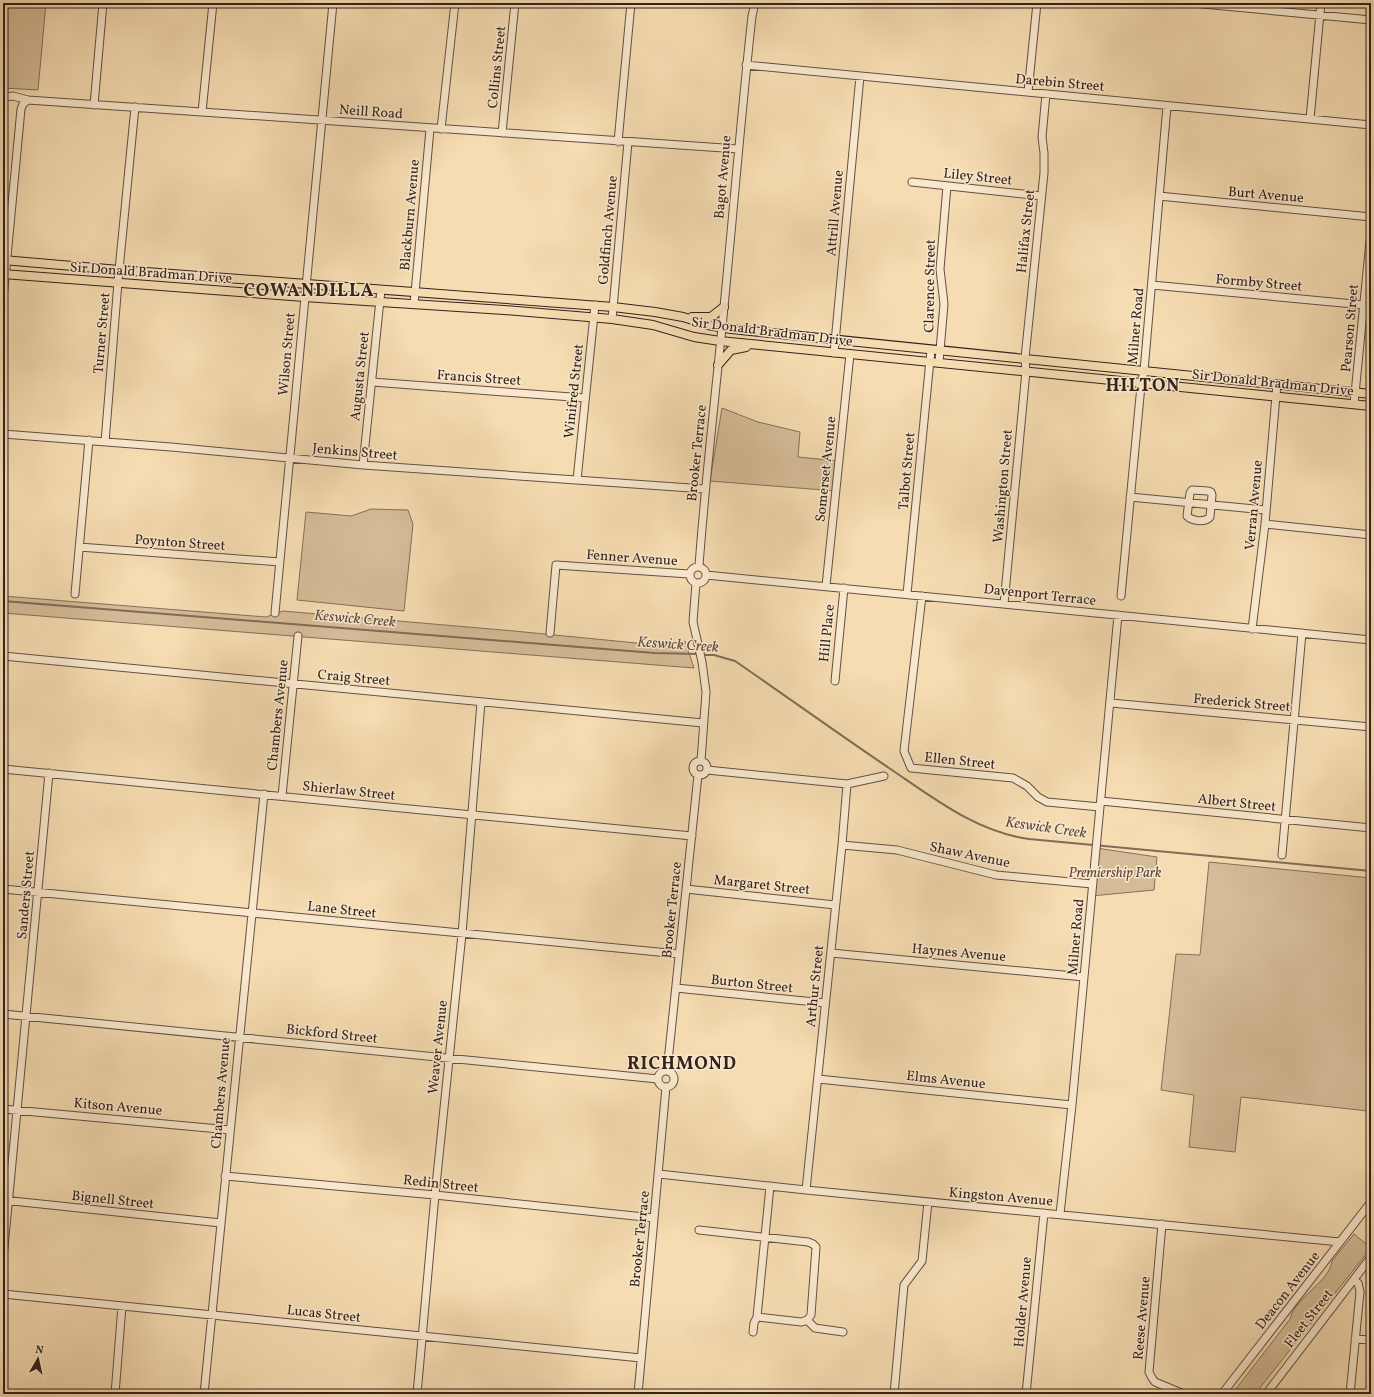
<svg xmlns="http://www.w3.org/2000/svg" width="1374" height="1397" font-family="Vollkorn,serif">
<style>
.green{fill:#d5bc98;stroke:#846f5a}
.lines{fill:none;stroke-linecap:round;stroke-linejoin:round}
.stream{stroke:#806c57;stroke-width:2}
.minor-casing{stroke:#645042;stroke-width:9}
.major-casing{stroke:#33221c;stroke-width:10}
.minor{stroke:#f9e8cd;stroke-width:7}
.major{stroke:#f6dcb2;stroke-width:8}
.labels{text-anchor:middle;stroke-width:3;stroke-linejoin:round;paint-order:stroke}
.street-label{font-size:14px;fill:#33221c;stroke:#f9e8cd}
.park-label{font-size:14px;font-style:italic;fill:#5c483b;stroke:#f9e8cd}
.water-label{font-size:15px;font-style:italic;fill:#604d3f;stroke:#f9e8cd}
.district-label{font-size:18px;font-weight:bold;letter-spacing:1px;fill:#33221c;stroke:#f9e8cd}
</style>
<rect width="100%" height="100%" fill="#f6dcb2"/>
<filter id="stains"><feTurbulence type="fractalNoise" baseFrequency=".005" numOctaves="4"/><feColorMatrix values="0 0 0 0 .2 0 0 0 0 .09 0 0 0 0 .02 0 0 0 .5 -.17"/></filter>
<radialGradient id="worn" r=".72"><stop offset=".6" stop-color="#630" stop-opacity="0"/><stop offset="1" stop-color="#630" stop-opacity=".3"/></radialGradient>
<path class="green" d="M3 3H46L38 90 3 88Z
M722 408 758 422 800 432 798 457 839 461 836 491 710 481Z
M371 509 408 510 413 524 404 611 297 600 306 512 351 516Z
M3 596 266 617 283 611 514 631 677 647 685 641 694 668 3 613Z
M1096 848 1157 857 1154 890 1091 896Z
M1209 862 1371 878V1086L1368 1111 1241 1097 1235 1152 1189 1147 1194 1095 1161 1090 1176 954 1200 955Z
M1354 1234 1371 1248 1255 1394H1232L1290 1319C1295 1297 1330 1282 1332 1261Z"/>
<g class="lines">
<path class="stream" d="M3 601 654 653 698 654
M703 655H714L735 661C786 696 837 733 889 768 932 797 976 832 1029 839L1371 871"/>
<g class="minor-casing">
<path id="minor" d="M1192 3 1371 20
M746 65 1371 125
M1028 92 1037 3
M3 97 13 96 28 100 738 149
M94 105 103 3
M202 112 213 3
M1310 119 1321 3
M441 129 455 3
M502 133 515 3
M618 142 631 3
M912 182 1041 196
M1159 196 1371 217
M1152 285 1364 305
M3 299 21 109 23 104 28 100
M414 304 430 129
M612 319 628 142
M834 353 860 76
M939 362 944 304 940 269 947 186
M372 382 585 398
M1354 404 1371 231
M3 434 171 447 363 465 705 489
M105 442 119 270 135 107
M363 465 381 290
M577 480 595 305
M1192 490 1208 491 1211 492 1212 495 1210 517C1205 523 1192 521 1187 516L1190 493Z
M1130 497 1265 510
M1265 524 1371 535
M79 547 280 562
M699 566C705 483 715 400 723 317 733 216 741 116 752 16L755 3
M690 575a8 8 0 1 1 16 0a8 8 0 1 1-16 0Z
M706 575 1371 640
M696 583 693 622 702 662 706 692 701 761
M826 586 850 354
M75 594 89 440
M907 594 931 350
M922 596 904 751 911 768 1013 778 1027 786 1038 797 1047 802 1100 807
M1121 596 1141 386 1144 371 1167 106
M1004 604 1026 371 1025 358 1044 173V153L1042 137 1046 94
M275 613 333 3
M1252 629 1265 524 1277 384
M550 633 556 565 689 574
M3 656 703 723
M835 681 844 588
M1111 703 1371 727
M693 768a7 7 0 1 1 14 0a7 7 0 1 1-14 0Z
M3 769C233 791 462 815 692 836
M707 770 847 784 842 845 806 1190
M847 784 884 776
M282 796 298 636
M1101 801 1371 828
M842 845 897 850 996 875 1092 884
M1282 855 1302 633
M3 889 679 954
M686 889 835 905
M831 953 1084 977
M676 988 825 1003
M3 1014 658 1079
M667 1071 698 775
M658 1079a8 8 0 1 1 16 0a8 8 0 1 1-16 0Z
M818 1079 1072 1105
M3 1109 230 1130
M659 1174 806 1190 1340 1242
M225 1176 435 1195 654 1218
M3 1200 221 1223
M1060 1214 1072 1105 1118 615
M1162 1224 1149 1372 1152 1378 1155 1382 1184 1394
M699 1230 808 1242 813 1244 816 1247 811 1315C808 1320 806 1321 801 1322L757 1317
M3 1258 49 773
M3 1294 641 1358
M807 1320 815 1328 843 1332
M753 1332 754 1323 757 1317 770 1186
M1355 1339 1371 1340
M115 1394 122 1306
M204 1394 264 794
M417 1394 435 1195 462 934 481 702
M638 1394 666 1087
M894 1394 904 1285 922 1261 928 1202
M1026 1394 1044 1213
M1222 1394 1371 1202
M1266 1394 1371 1257
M1350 1394 1360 1292 1358 1283 1354 1280"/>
</g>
<g class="major-casing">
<path id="major" d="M3 260 119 270 613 307 655 312 683 317 708 325 731 329 1371 394
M3 274 304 297 504 310 612 319 653 325 694 337 720 341 1371 406
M692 317H711L724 307
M718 365 731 350 746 347"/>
</g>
<use href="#minor" class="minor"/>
<use href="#major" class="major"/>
</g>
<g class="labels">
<g class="street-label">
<text transform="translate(496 67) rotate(-84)" y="5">Collins Street</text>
<text transform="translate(1060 82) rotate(5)" y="5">Darebin Street</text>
<text transform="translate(371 111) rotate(4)" y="5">Neill Road</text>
<text transform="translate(978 176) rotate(6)" y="5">Liley Street</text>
<text transform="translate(722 177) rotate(-85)" y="5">Bagot Avenue</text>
<text transform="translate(1266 194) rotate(5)" y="5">Burt Avenue</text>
<text transform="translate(834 213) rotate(-85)" y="5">Attrill Avenue</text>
<text transform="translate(409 215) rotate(-85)" y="5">Blackburn Avenue</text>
<text transform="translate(607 230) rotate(-85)" y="5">Goldfinch Avenue</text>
<text transform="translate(1025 231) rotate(-84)" y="5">Halifax Street</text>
<text transform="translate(151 272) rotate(4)" y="5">Sir Donald Bradman Drive</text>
<text transform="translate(1259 282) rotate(5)" y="5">Formby Street</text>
<text transform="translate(929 286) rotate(-89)" y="5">Clarence Street</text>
<text transform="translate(1135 326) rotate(-85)" y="5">Milner Road</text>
<text transform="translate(1349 328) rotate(-85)" y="5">Pearson Street</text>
<text transform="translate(772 331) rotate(7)" y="5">Sir Donald Bradman Drive</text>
<text transform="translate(101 333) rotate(-85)" y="5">Turner Street</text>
<text transform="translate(286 354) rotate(-85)" y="5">Wilson Street</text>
<text transform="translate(359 376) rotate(-84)" y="5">Augusta Street</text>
<text transform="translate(479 377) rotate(4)" y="5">Francis Street</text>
<text transform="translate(1273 382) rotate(6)" y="5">Sir Donald Bradman Drive</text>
<text transform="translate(573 391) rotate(-84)" y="5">Winifred Street</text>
<text transform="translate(355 451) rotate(5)" y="5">Jenkins Street</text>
<text transform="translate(696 453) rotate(-84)" y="5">Brooker Terrace</text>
<text transform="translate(825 469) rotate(-84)" y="5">Somerset Avenue</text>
<text transform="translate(906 471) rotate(-85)" y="5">Talbot Street</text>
<text transform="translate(1002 486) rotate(-85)" y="5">Washington Street</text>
<text transform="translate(1253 505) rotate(-85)" y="5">Verran Avenue</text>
<text transform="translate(180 542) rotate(4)" y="5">Poynton Street</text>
<text transform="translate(632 557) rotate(4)" y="5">Fenner Avenue</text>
<text transform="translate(1040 594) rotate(6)" y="5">Davenport Terrace</text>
<text transform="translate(826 633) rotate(-84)" y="5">Hill Place</text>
<text transform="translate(354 677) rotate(5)" y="5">Craig Street</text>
<text transform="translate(1242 702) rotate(5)" y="5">Frederick Street</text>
<text transform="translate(277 715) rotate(-84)" y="5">Chambers Avenue</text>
<text transform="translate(960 760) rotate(6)" y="5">Ellen Street</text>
<text transform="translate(349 790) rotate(6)" y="5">Shierlaw Street</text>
<text transform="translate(1237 802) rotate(6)" y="5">Albert Street</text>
<text transform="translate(970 854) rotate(12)" y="5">Shaw Avenue</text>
<text transform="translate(762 884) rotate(6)" y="5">Margaret Street</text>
<text transform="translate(25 895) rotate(-85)" y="5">Sanders Street</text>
<text transform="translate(342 909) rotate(6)" y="5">Lane Street</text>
<text transform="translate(671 910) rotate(-84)" y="5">Brooker Terrace</text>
<text transform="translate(1075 937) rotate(-85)" y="5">Milner Road</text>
<text transform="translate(959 952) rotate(5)" y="5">Haynes Avenue</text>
<text transform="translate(752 983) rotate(6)" y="5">Burton Street</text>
<text transform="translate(814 986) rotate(-84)" y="5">Arthur Street</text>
<text transform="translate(332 1033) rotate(6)" y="5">Bickford Street</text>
<text transform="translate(437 1047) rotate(-84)" y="5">Weaver Avenue</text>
<text transform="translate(946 1079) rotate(6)" y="5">Elms Avenue</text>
<text transform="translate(220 1093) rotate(-85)" y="5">Chambers Avenue</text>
<text transform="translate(118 1106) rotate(5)" y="5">Kitson Avenue</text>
<text transform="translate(441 1183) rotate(6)" y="5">Redin Street</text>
<text transform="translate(1001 1196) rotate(5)" y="5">Kingston Avenue</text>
<text transform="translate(113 1199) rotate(6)" y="5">Bignell Street</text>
<text transform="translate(639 1239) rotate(-84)" y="5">Brooker Terrace</text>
<text transform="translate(1287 1290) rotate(-52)" y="5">Deacon Avenue</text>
<text transform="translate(1022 1302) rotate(-85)" y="5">Holder Avenue</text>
<text transform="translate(324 1313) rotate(6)" y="5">Lucas Street</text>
<text transform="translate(1141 1318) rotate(-85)" y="5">Reese Avenue</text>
<text transform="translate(1308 1318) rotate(-52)" y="5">Fleet Street</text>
</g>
<g class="park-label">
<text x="1115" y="877">Premiership Park</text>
</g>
<g class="water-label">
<text transform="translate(355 618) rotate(5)" y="5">Keswick Creek</text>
<text transform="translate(678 644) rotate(4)" y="5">Keswick Creek</text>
<text transform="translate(1046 827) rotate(8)" y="5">Keswick Creek</text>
</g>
<g class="district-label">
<text x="309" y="296">COWANDILLA</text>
<text x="1143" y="391">HILTON</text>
<text x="682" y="1069">RICHMOND</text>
</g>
</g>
<rect width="1374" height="1397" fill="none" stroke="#f6dcb2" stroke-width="16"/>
<rect x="4" y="4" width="1366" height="1389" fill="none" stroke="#33221c" stroke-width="2"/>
<rect x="8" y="8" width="1358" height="1381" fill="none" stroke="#33221c"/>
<g transform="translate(38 1359) rotate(9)" stroke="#f9e8cd" stroke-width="3" paint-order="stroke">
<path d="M0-3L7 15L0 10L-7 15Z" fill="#33221c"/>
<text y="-6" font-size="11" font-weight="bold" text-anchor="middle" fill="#33221c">N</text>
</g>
<rect width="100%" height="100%" filter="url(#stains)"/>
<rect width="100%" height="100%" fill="url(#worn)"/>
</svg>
